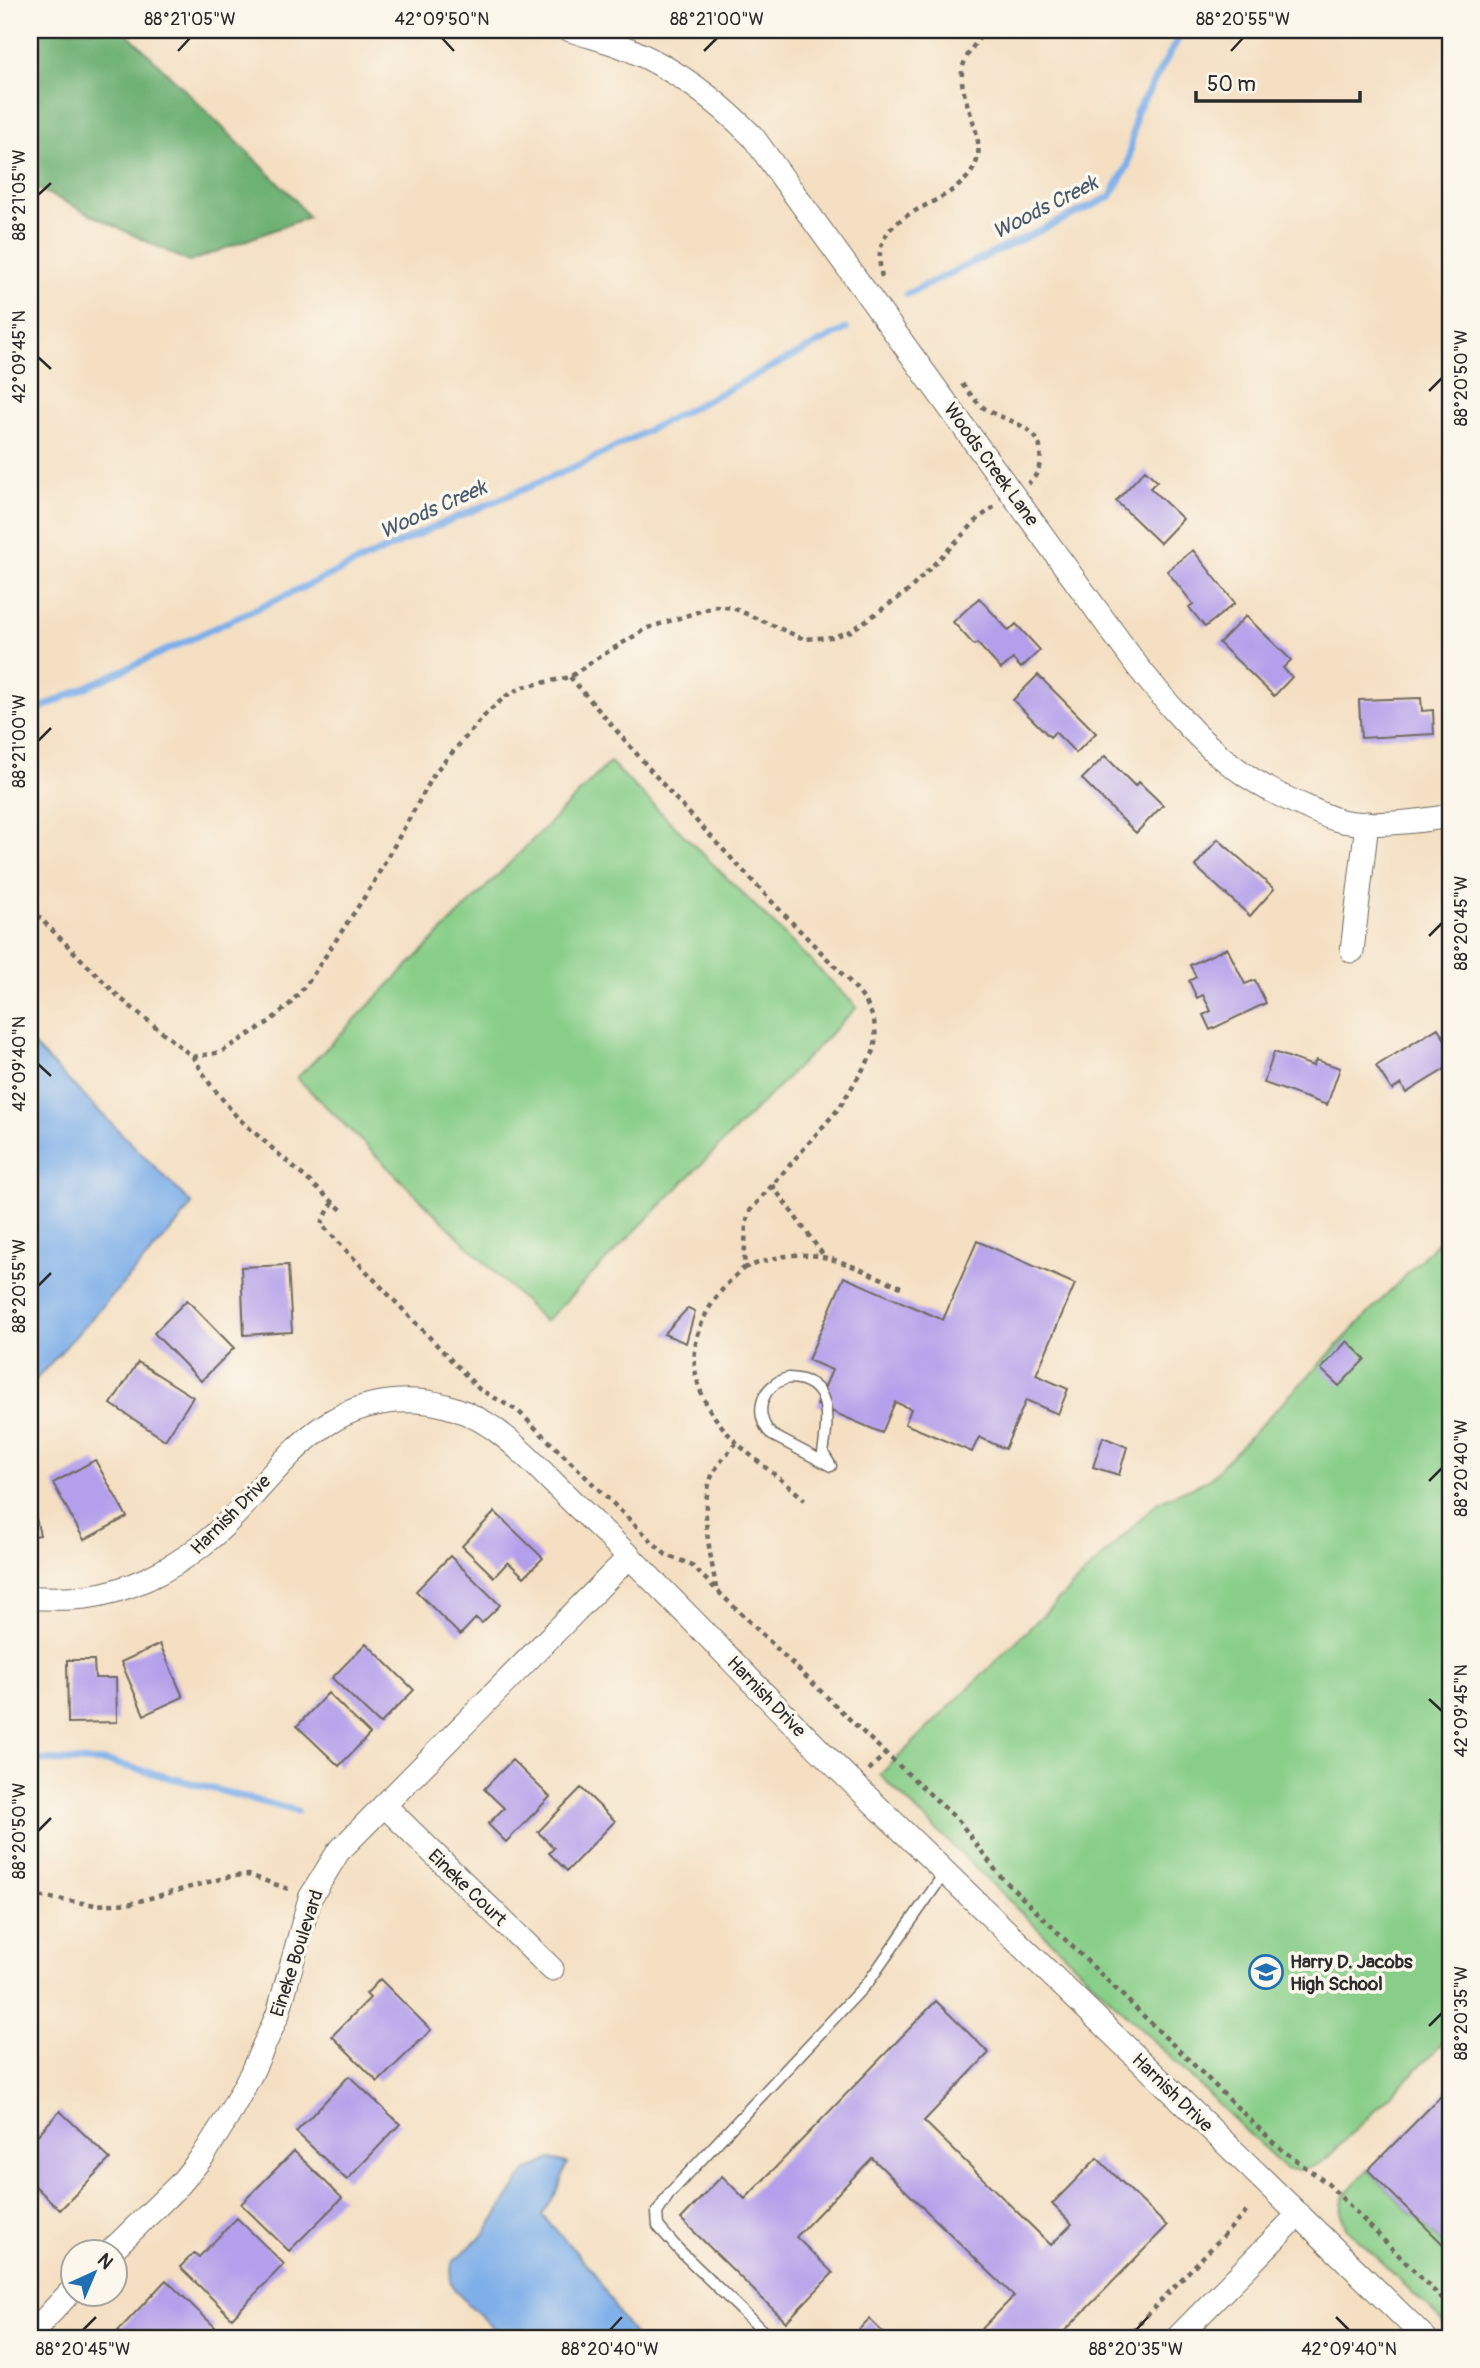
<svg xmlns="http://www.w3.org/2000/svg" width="1480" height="2368" font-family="Pangolin,sans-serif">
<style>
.green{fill:#88ce89;stroke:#5a7c5a;stroke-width:2}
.forest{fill:#6eb175;stroke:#4c6e50;stroke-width:2}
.water{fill:#7eafe9;stroke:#546d8a;stroke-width:2}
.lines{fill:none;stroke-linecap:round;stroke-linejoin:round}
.stream{stroke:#7eafe9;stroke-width:7}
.building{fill:#b39feb}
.lane-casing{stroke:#716a60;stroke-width:13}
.street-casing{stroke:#716a60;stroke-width:25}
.path{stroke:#716a60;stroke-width:4.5;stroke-dasharray:5 5;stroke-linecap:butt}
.lane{stroke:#fff;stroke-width:10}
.street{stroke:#fff;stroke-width:23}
.ticks{fill:none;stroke:#2b2b2b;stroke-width:2.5}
.labels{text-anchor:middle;stroke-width:7;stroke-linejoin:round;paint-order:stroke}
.street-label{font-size:19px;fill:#2b2b2b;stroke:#fbf7ec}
.poi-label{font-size:19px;font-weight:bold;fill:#2b2b2b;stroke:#fbf7ec;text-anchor:start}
.water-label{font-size:21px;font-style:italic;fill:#48596e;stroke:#fbf7ec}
.neatline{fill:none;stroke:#2b2b2b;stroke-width:2.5}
.ticks-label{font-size:18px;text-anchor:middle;fill:#2b2b2b}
</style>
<rect width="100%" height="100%" fill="#fbf7ec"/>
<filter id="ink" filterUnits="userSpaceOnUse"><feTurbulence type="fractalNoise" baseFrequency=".0143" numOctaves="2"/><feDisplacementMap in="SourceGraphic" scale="14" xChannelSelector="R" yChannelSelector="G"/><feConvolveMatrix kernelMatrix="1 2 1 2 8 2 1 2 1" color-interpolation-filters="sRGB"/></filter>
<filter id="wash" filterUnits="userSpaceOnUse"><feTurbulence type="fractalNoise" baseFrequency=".00686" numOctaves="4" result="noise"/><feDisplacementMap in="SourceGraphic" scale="28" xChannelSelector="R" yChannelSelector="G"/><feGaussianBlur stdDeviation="1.57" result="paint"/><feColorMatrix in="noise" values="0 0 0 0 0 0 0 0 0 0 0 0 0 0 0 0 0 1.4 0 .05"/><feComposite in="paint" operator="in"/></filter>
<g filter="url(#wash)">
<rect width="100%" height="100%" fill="#f4dfc2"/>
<path class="green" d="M610 762 857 1007 545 1322 297 1078Z
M1450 1229V2036L1326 2159C1312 2169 1302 2172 1285 2169L880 1775 1158 1502 1208 1480Z
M1368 2170 1450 2251V2329L1347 2229C1333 2200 1348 2190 1368 2170Z"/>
<path class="forest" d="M30 30H124L293 197 308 217 189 262 30 185Z"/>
<path class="water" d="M30 1042 192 1204 179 1222 30 1386Z
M551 2159 567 2163 558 2190 542 2215 593 2271 617 2311 637 2338H504L455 2291 450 2280 452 2263 485 2233 525 2172Z"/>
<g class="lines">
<path class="stream" d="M907 294 1110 197 1128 165 1136 113 1183 30
M30 713 432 528 584 463 846 329
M30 1760 110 1762 297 1811"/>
</g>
<g id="blocks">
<path class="building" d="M1145 470 1157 481 1150 488 1183 519 1160 543 1116 501Z
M1193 550 1235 603 1205 627 1189 607 1193 604 1167 571Z
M979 598 1009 631 1016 624 1040 650 1021 668 1013 659 1001 669 977 643 974 645 953 622Z
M1246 616 1291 660 1283 668 1292 677 1274 696 1219 643Z
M1038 675 1096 733 1076 753 1055 732 1050 737 1013 700Z
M1421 698 1422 711 1433 710 1434 734 1361 738 1359 700Z
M1105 756 1135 786 1139 782 1163 805 1136 833 1082 779Z
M1218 839 1274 889 1250 916 1195 866Z
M1227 948 1245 984 1255 980 1266 1003 1210 1030 1203 1015 1211 1011 1203 995 1197 998 1189 981 1196 977 1190 965Z
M1438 1028 1450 1048V1066L1406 1093 1401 1084 1392 1090 1376 1066Z
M1274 1052 1313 1066 1316 1060 1340 1068 1327 1105 1264 1083Z
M977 1241 1075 1284 1036 1375 1068 1389 1058 1414 1026 1400 1005 1449 979 1437 972 1452 905 1424 911 1409 895 1402 882 1433 817 1405 832 1370 808 1360 844 1277 943 1320Z
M288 1265 292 1332 244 1335 241 1267Z
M187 1300 234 1348 201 1381 154 1333Z
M688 1308 695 1311 686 1343 664 1334Z
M1347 1341 1365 1359 1339 1386 1321 1369Z
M138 1362 193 1397 165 1440 111 1404Z
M1103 1437 1127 1447 1119 1475 1093 1467Z
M95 1460 127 1517 84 1540 53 1483Z
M30 1494 40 1535 30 1537Z
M495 1512 543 1558 524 1577 508 1562 494 1577 462 1546Z
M450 1556 500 1605 482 1623 476 1618 460 1635 416 1591Z
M366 1643 414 1690 380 1724 332 1678Z
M160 1644 183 1697 144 1715 121 1662Z
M67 1660H94L95 1678H116L117 1722 68 1723Z
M328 1693 370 1734 339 1766 297 1726Z
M512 1760 550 1797 506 1842 488 1824 504 1808 484 1789Z
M581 1788 615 1821 567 1871 549 1853 554 1848 538 1832Z
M380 1979 431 2030 378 2082 332 2036 370 1998 366 1994Z
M936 2001 989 2053 924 2121 1051 2245 1072 2224 1052 2204 1097 2158 1167 2226 1058 2338H973L1014 2296 872 2158 796 2237 833 2273 786 2322 681 2219 722 2176 745 2199Z
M349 2076 400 2124 347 2180 296 2132Z
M1450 2087V2251L1368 2170Z
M60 2111 110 2159 60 2210 30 2181V2143Z
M294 2151 342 2198 289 2251 241 2204Z
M237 2218 284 2264 232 2318 180 2267 194 2253 199 2257Z
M166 2280 215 2327 204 2338H125L118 2331Z
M869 2319 889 2338H851Z"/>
</g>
</g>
<g filter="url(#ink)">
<use href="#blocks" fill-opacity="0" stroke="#716a60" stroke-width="2"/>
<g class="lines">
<g class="lane-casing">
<path id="lane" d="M789 1378C834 1379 828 1422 823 1453L831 1466 772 1435C752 1415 761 1384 789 1378Z
M770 2338 679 2250 658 2226 657 2213 669 2194 869 1981 946 1871"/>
</g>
<g class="street-casing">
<path id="street" d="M570 30C591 37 613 42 633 51 678 71 719 102 753 137L1138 667C1188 729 1227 775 1304 806 1315 811 1327 817 1338 820 1367 828 1421 821 1450 816
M1352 951 1367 823
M30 1598C48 1598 67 1599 85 1597 127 1592 169 1571 202 1545 275 1488 306 1396 416 1401 443 1402 471 1413 493 1428 525 1451 552 1483 581 1510 675 1598 762 1695 855 1785 1045 1969 1236 2152 1425 2338
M384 1805 552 1969
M110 2252 180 2184 203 2156 227 2118 251 2074 278 2014 310 1898 338 1852 630 1556
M30 2335 74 2288
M1177 2338 1299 2214"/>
</g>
<path class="path" d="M882 277C865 207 945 213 972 171 992 141 959 104 962 72 963 57 977 42 985 30
M962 384C968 391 974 399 980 405 1002 423 1046 423 1040 460 1039 472 1036 476 1028 484
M570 677 674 797 776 906 851 983 866 1002 874 1020 876 1039 873 1053 839 1108 750 1211 746 1224 744 1268C694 1310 675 1369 720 1424 743 1454 777 1474 805 1500
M30 908 120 998 193 1057 210 1084 237 1117 344 1212
M193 1057 221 1052 269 1022 290 1004 309 981 371 887 436 771 486 714 506 696 523 687 570 677 599 657 648 628 716 606 733 608 804 639 832 637 851 631 908 591 979 518 995 506
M772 1185 824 1256
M333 1202 321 1224 479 1389 518 1411 666 1555 690 1564 868 1737 959 1821 1000 1876 1277 2146 1328 2184 1450 2307
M744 1268C764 1261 787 1253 808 1255 839 1257 872 1275 901 1287
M716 1588C711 1554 699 1511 711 1478 716 1465 728 1453 737 1442
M869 1770 886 1753
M30 1895 96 1905 132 1903 231 1876 249 1875 291 1890
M1125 2338 1249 2209"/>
<use href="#lane" class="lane"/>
<use href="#street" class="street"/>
</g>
</g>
<path class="ticks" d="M442 38 454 51M178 51 190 38M704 51 717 38M1231 51 1243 38M38 195 51 183M38 357 51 369M1429 391 1442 378M38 741 51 728M1429 936 1442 923M38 1064 51 1076M38 1286 51 1273M1429 1481 1442 1468M1429 1699 1442 1711M38 1831 51 1818M1429 2026 1442 2013M1336 2317 1349 2330M83 2330 96 2317M610 2330 622 2317M1136 2330 1148 2317"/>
<defs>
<g id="school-ring" transform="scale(1.75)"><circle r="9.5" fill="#fbf7ec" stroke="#1f6fb2" stroke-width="1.5"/><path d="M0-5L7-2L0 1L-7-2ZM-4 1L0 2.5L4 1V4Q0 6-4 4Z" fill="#1f6fb2"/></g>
</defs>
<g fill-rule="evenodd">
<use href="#school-ring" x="1266" y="1972"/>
</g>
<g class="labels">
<g class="street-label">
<text transform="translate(992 464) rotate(54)" y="7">Woods Creek Lane</text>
<text transform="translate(230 1514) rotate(-45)" y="7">Harnish Drive</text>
<text transform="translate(767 1696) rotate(46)" y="7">Harnish Drive</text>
<text transform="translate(468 1887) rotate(44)" y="7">Eineke Court</text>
<text transform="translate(296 1953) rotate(-72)" y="7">Eineke Boulevard</text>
<text transform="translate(1173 2092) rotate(44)" y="7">Harnish Drive</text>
</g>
<g class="poi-label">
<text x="1290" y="1968">Harry D. Jacobs<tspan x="1290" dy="22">High School</tspan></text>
</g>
<g class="water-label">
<text transform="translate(1045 207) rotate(-27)" y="7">Woods Creek</text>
<text transform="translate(433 509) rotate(-24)" y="7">Woods Creek</text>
</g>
</g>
<rect width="1480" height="2368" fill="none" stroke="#fbf7ec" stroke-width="77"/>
<g transform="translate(94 2273) rotate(44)"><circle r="33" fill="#fbf7ec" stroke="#a8a59f" stroke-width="2"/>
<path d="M0-5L12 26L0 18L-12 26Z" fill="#1f6fb2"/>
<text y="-10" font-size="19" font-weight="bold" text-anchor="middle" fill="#2b2b2b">N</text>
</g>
<path d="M1196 91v10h164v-10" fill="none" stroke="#2b2b2b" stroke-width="3.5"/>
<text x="1207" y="91" font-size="21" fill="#2b2b2b" stroke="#fbf7ec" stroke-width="5" paint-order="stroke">50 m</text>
<rect x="38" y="38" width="1404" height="2292" class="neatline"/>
<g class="ticks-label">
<text x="190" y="25">88°21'05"W</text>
<text x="442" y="25">42°09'50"N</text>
<text x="717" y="25">88°21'00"W</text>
<text x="1243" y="25">88°20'55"W</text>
<text transform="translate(19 195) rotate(-90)" y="6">88°21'05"W</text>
<text transform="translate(19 357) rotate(-90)" y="6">42°09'45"N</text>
<text transform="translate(1461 378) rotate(-90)" y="6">88°20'50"W</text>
<text transform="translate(19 741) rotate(-90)" y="6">88°21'00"W</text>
<text transform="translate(1461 923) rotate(-90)" y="6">88°20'45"W</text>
<text transform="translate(19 1064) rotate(-90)" y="6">42°09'40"N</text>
<text transform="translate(19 1286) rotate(-90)" y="6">88°20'55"W</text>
<text transform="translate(1461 1468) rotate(-90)" y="6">88°20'40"W</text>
<text transform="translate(1461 1711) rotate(-90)" y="6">42°09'45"N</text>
<text transform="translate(19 1831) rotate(-90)" y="6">88°20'50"W</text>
<text transform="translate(1461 2013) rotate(-90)" y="6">88°20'35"W</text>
<text x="83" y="2355">88°20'45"W</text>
<text x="610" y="2355">88°20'40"W</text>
<text x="1136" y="2355">88°20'35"W</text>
<text x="1349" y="2355">42°09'40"N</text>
</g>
</svg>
